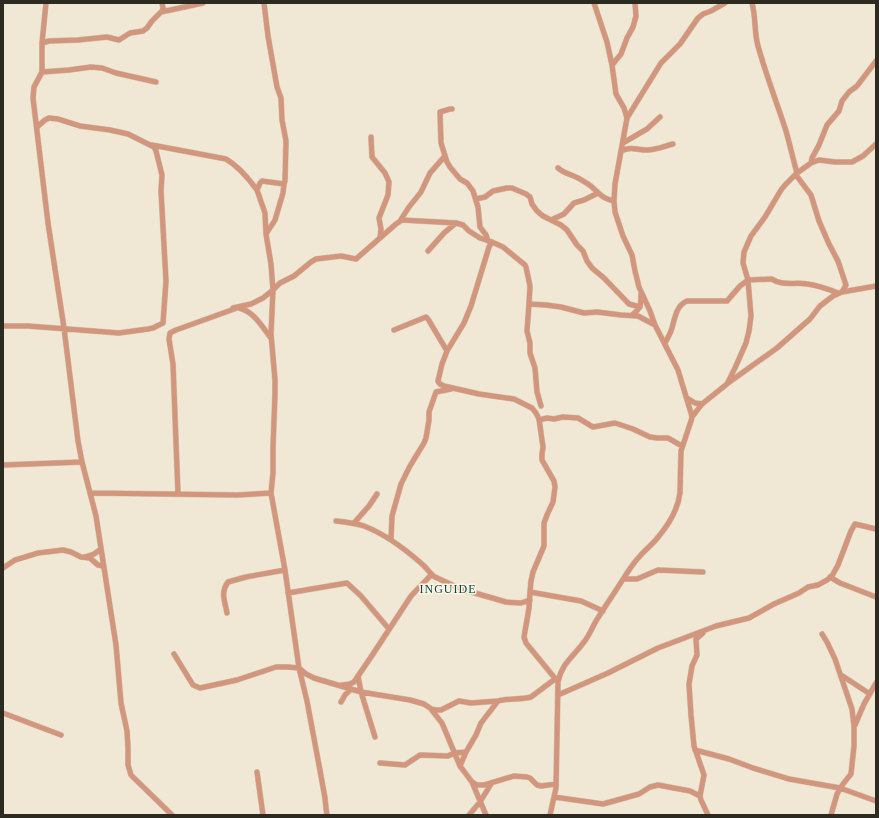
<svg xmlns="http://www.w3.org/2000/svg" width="879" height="818" font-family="'Times New Roman',serif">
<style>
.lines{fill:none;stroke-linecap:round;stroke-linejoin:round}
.minor-casing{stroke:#cdc6b5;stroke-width:6}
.minor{stroke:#d3957b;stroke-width:5}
.labels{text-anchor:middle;stroke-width:3;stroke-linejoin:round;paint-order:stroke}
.neighbourhood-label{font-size:12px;letter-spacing:1px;fill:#05464e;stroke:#fef6e2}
</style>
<rect width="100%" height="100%" fill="#f0e8d5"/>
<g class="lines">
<g class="minor-casing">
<path id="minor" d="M46 3 42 43V72L34 87 33 98 48 223 64 328 78 441 82 462 96 516 116 645 121 703 127 731 128 747V765L131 775 134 778 172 815
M264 3 268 36 277 87 281 98 282 120 286 141 285 181 284 184 262 181 260 183 257 190 265 213 266 234 271 264 273 290 271 334 275 380V394L273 447V473L271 493
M594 3 607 42 612 65
M752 3C756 17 754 32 758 46 766 75 777 103 786 131 790 145 793 159 797 173
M161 12 203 3
M42 43 49 41 78 40 107 37 119 40 130 33 143 31 147 28 152 21 162 11 163 8 162 3
M42 72 69 70 91 67 102 68 116 73 156 82
M452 109H450L440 112 441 143 447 162 450 167 460 179 467 183 473 191 478 207 480 227 486 235 488 241
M627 118 661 63 680 44 698 18 703 14 711 11 725 3
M371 137 372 157 385 173 389 182 388 195 379 218 381 229 380 238
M623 143 647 129 660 117
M152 145 226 159C238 166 249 179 257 190
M621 151C631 146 637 150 647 150 656 150 665 146 673 144
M811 163 812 158 819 145 827 125 839 111 842 101 849 92 857 86 876 61
M558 168C565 174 571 174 578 178 583 181 589 184 593 188 602 196 602 198 614 201
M796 175 811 195 819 221 829 244 838 261 846 285 842 292
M476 199 485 197 493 191 507 188H512L526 194 530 197 532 204 537 211 543 216 561 225 567 230 577 245 583 251 587 261 592 268 604 278 629 304 640 307
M551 220 564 214 574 203 584 200 598 193
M400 221 409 207 421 192 430 173 445 156
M266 234 275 220 283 193 284 184
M492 242 489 247 471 306 464 323 447 351 442 364 438 381 440 384 444 386 479 394 514 399 532 408 536 413 539 419 543 447 542 454V460L554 481 555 487 553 502 547 515 544 523V546L533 572 531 581 530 592 529 608 524 637 526 643 558 682
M428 251 444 233 456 223
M233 308 251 304 263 298 273 290 280 283 294 276 311 262 316 259 341 256 356 259 396 224 402 220 456 223 463 225 469 231 480 238 492 242 503 247 525 265 526 267 530 286 529 304
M239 308C253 311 262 326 270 337
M632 315C641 308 641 305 641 294
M3 326H28L119 333 148 329 153 328 163 323 166 281 161 191 162 175 156 151 154 147 128 134 110 130 80 126 58 119 49 118 45 120 37 127
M394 330 426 317 428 319 447 351
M665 343C667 339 669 336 671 331 675 320 675 306 687 301H727L740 286 748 280 772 279C781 286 796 282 807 284 817 285 828 289 838 293
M728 383 777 348 810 319 820 306 833 296 842 292 876 286
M687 398 695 403 702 404
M541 406 537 392 535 368 530 353V343L527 331 529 304 546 305 561 307 584 313 597 312 621 315 638 316 655 325
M692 417 702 404 727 384 735 368 746 343 749 331 751 316 748 280 743 263 744 252 751 236 765 217 781 190 785 185 797 173 811 163 819 160 835 162H852L863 156 876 144
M539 420 547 418 554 419 563 417 578 418 593 427 615 423 633 429 650 437 657 438H668L682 446
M3 465 82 462
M90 493 237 495 271 493 285 570 299 668 307 701 319 765 325 798 326 808 327 815
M178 494 173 364 169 339 170 333 176 330 237 308
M336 521C346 522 355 523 364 526 385 534 405 549 422 564 427 568 430 574 435 577L461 589 506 602 521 603 530 600
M354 523 369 506 377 494
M391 540 392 516 401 484 410 466 424 443 426 438 429 420V412L436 392 451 389
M85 557 94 554 101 549
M3 568 15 560 25 557 38 553 63 550 71 552 81 557 90 558 98 565 103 566
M830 577 840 583 876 597
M624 579H637L658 570 703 572
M530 592 581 601 603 611
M288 593 347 583 361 596 389 629
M227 613C225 601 220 593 228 582L246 577 285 570
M703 633 696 639 697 655 692 666 689 684 691 715 694 746 704 775 700 796 701 800 708 815
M822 634 827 642 835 659 852 709 854 726V746L851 774 843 784 837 794 831 815
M174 654 193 685 200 688 237 680 276 667H288L299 668 306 674 314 678 361 692 410 700 424 704 430 708 442 723 460 766 472 782 477 785H484L514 776 527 777 530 778 537 785 541 786 556 784
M841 675 870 694
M358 676 361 692 375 737
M342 685 350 684 354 682 373 654 411 596 431 575
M558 695 608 673 658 648 716 626 749 618 774 604 799 593 808 587 818 585 827 580 832 576 838 565 851 531 855 524 876 529
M341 702 345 695 351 689
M431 709 436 710H441L459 701 471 703 498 701
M3 713 61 735
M855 725 864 704 876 683
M695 750 729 759 753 768 789 779 840 788 876 801
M380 763 405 765 420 755 448 756 454 753 466 752
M460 766 466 752 476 735 481 723 498 701C508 698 520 700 531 697L555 679
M257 772 263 815
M472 782 486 815
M554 797 603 804 639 794 650 787 658 785 690 791 700 796
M469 815 480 802 491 784
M550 815 556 788 558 682C562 663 573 657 584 642 589 636 592 628 596 621 606 605 617 589 627 573 631 567 635 561 640 556 646 549 654 543 659 536 669 524 678 508 680 493L681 451 691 421 692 417 691 413 678 370 655 325 650 311 639 287 635 271 632 255 623 236 615 212 614 201 615 184 627 118 624 108 616 94 612 65 621 54 627 38 633 27 636 16 635 3"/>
</g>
<use href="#minor" class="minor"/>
</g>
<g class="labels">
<g class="neighbourhood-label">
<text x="448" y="593">INGUIDE</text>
</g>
</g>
<rect width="879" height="818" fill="none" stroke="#2d2a22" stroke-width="8"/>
</svg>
